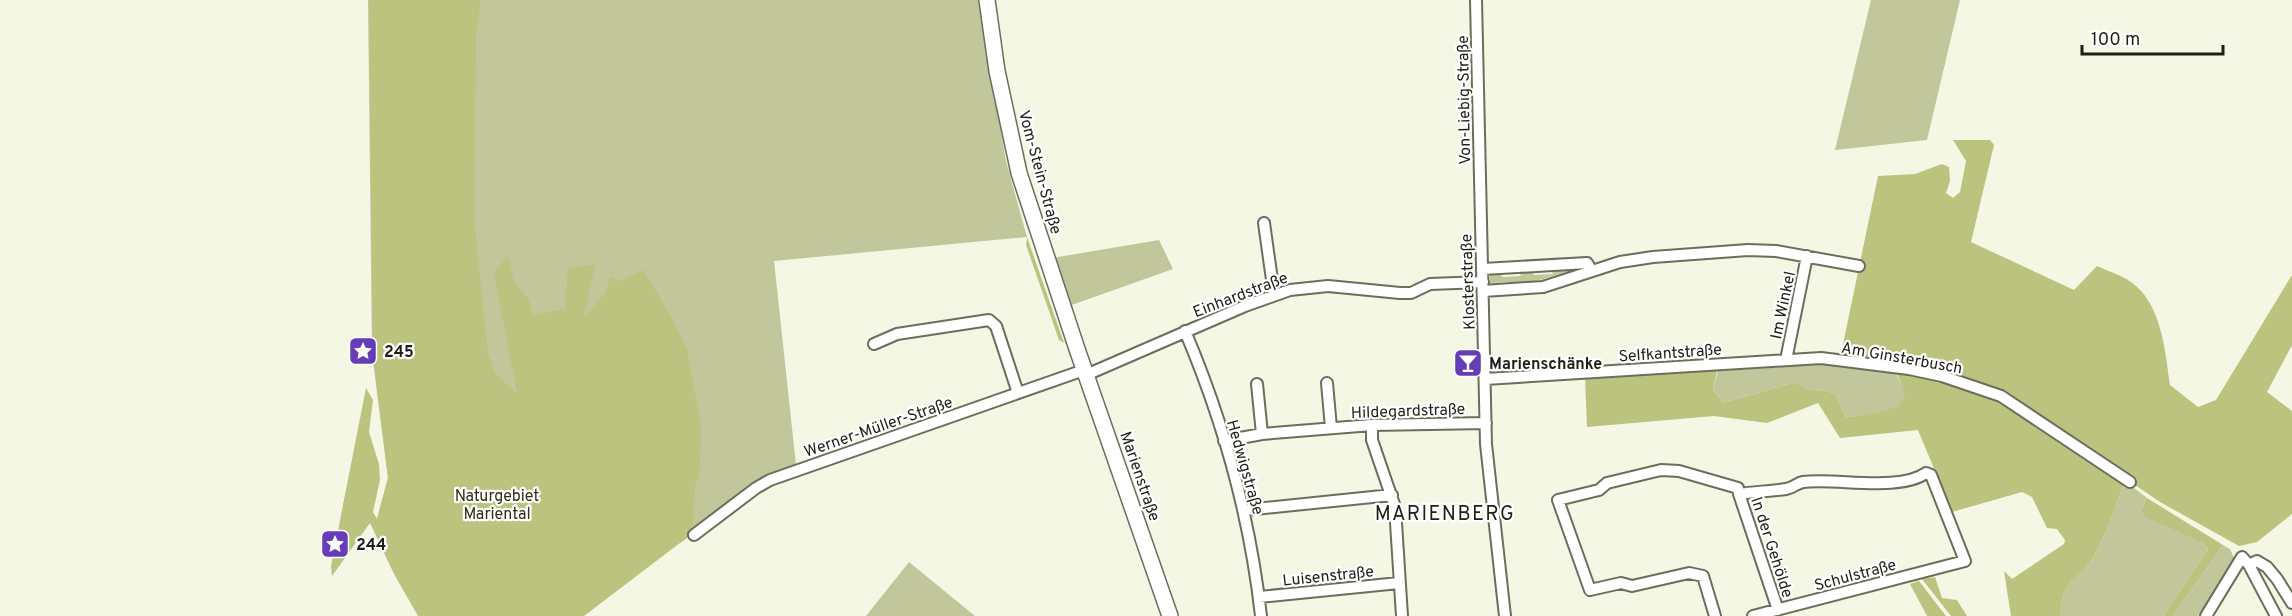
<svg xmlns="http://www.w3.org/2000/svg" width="2292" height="616" font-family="Overpass,sans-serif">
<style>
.green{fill:#c1c69b}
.forest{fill:#bcc37f}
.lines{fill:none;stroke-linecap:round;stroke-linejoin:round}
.street-casing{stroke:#6c6e5d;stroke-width:14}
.secondary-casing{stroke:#6c6e5d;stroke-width:18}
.street{stroke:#fff;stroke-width:10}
.secondary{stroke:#fff;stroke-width:15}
.labels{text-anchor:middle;stroke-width:4.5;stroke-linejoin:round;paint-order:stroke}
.street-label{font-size:16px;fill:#1e1f18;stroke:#fff}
.poi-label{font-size:16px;font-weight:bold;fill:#1e1f18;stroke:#fff;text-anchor:start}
.park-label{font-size:16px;fill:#2e3012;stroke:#fff}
.quarter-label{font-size:20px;letter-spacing:1.5px;fill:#1e1f18;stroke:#fff}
</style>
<rect width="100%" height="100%" fill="#f4f7e3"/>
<path class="green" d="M368 0H978L1006 161 1027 237 774 261 796 465 767 477 683 541 558 616H443L430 603 377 519 388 478 372 354Z
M1871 0H1960L1927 140 1835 150Z
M1159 240 1173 269 1069 306 1052 258Z
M1573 266 1576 269 1536 281 1490 283V272L1496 271 1503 277 1521 276 1518 269 1529 268 1534 275 1553 274 1549 267Z
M1824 364 1896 371C1897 379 1903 385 1905 393 1910 413 1862 416 1849 417L1845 416 1835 393 1805 388 1795 382 1723 403 1713 389 1718 371Z
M2125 481 2147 498 2141 510 2203 543 2208 549 2163 616H2061C2059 581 2079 581 2093 558 2107 534 2115 507 2125 481Z
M2223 545 2230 549 2234 558 2198 616H2173Z
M909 562 975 616H866Z"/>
<path class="forest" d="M369 0H481L476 37 474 219 488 352 495 374 517 393 494 274 508 255 514 282 529 299 533 315 565 309 568 268 596 264 583 319 606 292 610 276 620 281 643 270 671 316 687 349 694 388 701 425 700 467 695 488 693 533 584 616H418L394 574 370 523 332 576 331 566 366 388 373 400 369 432 379 464 380 480 373 512 377 519 388 478 373 354Z
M1953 140H1990L1994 145 1971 242 2074 290 2097 266C2108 271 2121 275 2131 282 2162 304 2165 351 2170 385L2198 407 2216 400 2292 275V345L2267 392 2292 411V514L2257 542 2239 546 2160 502 2039 420 1942 373 1869 357 1841 354 1878 176 1915 174 1942 164 1949 167 1950 181 1946 193 1953 198 1960 192 1966 161Z
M1027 237 1063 340 1065 343 1059 340 1026 245Z
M1718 367 1713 389 1723 403 1795 382 1805 388 1835 393 1845 416 1849 417 1877 413 1899 406 1905 394 1896 371 1935 376 2002 399 2125 481C2115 507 2107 534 2093 558 2079 581 2059 581 2061 616H2011L2004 571 2012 579 2064 544 2065 540 2057 529 2047 528 2032 497 2022 492 1952 512 1918 430 1840 438 1818 403 1767 423 1714 416 1587 427 1585 376Z
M2147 498 2223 545 2173 616H2163L2208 549 2203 543 2144 516 2141 510Z
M1935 577 1942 598 1957 600 1967 616H1951L1922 579Z
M1919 581 1946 616H1927L1910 584Z"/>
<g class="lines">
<g class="street-casing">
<path id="street" d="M1476 0 1486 444 1505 616
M1264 223 1274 294
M1483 269 1587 263 1592 271
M1483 291 1543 287 1620 262 1653 257 1748 250 1776 251 1859 266
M1185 331C1224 423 1250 517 1261 616
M874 344 897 334 989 320 996 326 1018 393
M1786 360 1807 256
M1086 375 1245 306 1290 290 1328 286 1400 293H1411L1430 284 1483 282
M1485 379 1821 358 1909 369 1942 376 2001 396 2130 482
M1327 383 1331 428
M1257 384 1262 434
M1372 425V440L1395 507 1402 616
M1224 441 1262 434 1372 425 1486 423
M1739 494 1778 610
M1245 510 1392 495
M694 535 756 488 770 480 1084 370
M2249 565 2257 561 2267 567 2277 579 2292 603
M1259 597 1399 583
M1715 616 1703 576 1689 573 1632 586 1621 583 1590 590 1558 500 1599 490 1607 483 1661 470 1679 471 1738 488 1739 494C1755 492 1771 491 1786 489 1793 488 1797 483 1803 482 1838 478 1899 492 1926 473L1931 475 1965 561 1753 616
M2206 616 2242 557 2249 565 2276 616"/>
</g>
<g class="secondary-casing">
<path id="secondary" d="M987 0 997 71 1019 173 1077 349 1170 616"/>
</g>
<use href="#street" class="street"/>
<use href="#secondary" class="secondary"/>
</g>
<defs>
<g id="sight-square" transform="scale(1.5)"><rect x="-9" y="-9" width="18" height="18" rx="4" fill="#653db6" stroke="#fff"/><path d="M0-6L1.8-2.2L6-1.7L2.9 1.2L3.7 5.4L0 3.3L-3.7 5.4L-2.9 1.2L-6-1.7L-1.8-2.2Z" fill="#fff"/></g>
<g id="bar-square" transform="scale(1.5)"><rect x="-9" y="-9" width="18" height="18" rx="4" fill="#653db6" stroke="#fff"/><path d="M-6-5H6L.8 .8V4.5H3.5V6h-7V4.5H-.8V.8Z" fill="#fff"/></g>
</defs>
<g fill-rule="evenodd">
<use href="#sight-square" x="363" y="351"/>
<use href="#bar-square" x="1468" y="363"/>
<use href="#sight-square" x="335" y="544"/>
</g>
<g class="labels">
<g class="street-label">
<text transform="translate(1463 100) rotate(-91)" y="6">Von-Liebig-Straße</text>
<text transform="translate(1041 172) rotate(75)" y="6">Vom-Stein-Straße</text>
<text transform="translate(1467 282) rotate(-92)" y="6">Klosterstraße</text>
<text transform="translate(1240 294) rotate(-21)" y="6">Einhardstraße</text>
<text transform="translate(1782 305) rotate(-78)" y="6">Im Winkel</text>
<text transform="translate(1670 352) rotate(-4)" y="6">Selfkantstraße</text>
<text transform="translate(1902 357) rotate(10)" y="6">Am Ginsterbusch</text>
<text transform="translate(1408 410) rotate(-2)" y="6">Hildegardstraße</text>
<text transform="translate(878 426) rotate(-19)" y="6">Werner-Müller-Straße</text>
<text transform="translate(1246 467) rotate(74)" y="6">Hedwigstraße</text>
<text transform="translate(1141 476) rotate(71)" y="6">Marienstraße</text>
<text transform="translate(1773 547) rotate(72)" y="6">In der Gehölde</text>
<text transform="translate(1855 574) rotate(-15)" y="6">Schulstraße</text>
<text transform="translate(1328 575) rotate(-6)" y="6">Luisenstraße</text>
</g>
<g class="poi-label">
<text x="384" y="357">245</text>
<text x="1489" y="369">Marienschänke</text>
<text x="356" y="550">244</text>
</g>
<g class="park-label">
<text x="497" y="501">Naturgebiet<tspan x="497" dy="18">Mariental</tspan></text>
</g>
<g class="quarter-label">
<text x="1445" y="520">MARIENBERG</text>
</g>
</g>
<path d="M2082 45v9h141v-9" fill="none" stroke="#1e1f18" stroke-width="3"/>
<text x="2091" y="45" font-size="18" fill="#1e1f18" stroke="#ffffff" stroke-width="4.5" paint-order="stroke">100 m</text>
</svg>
